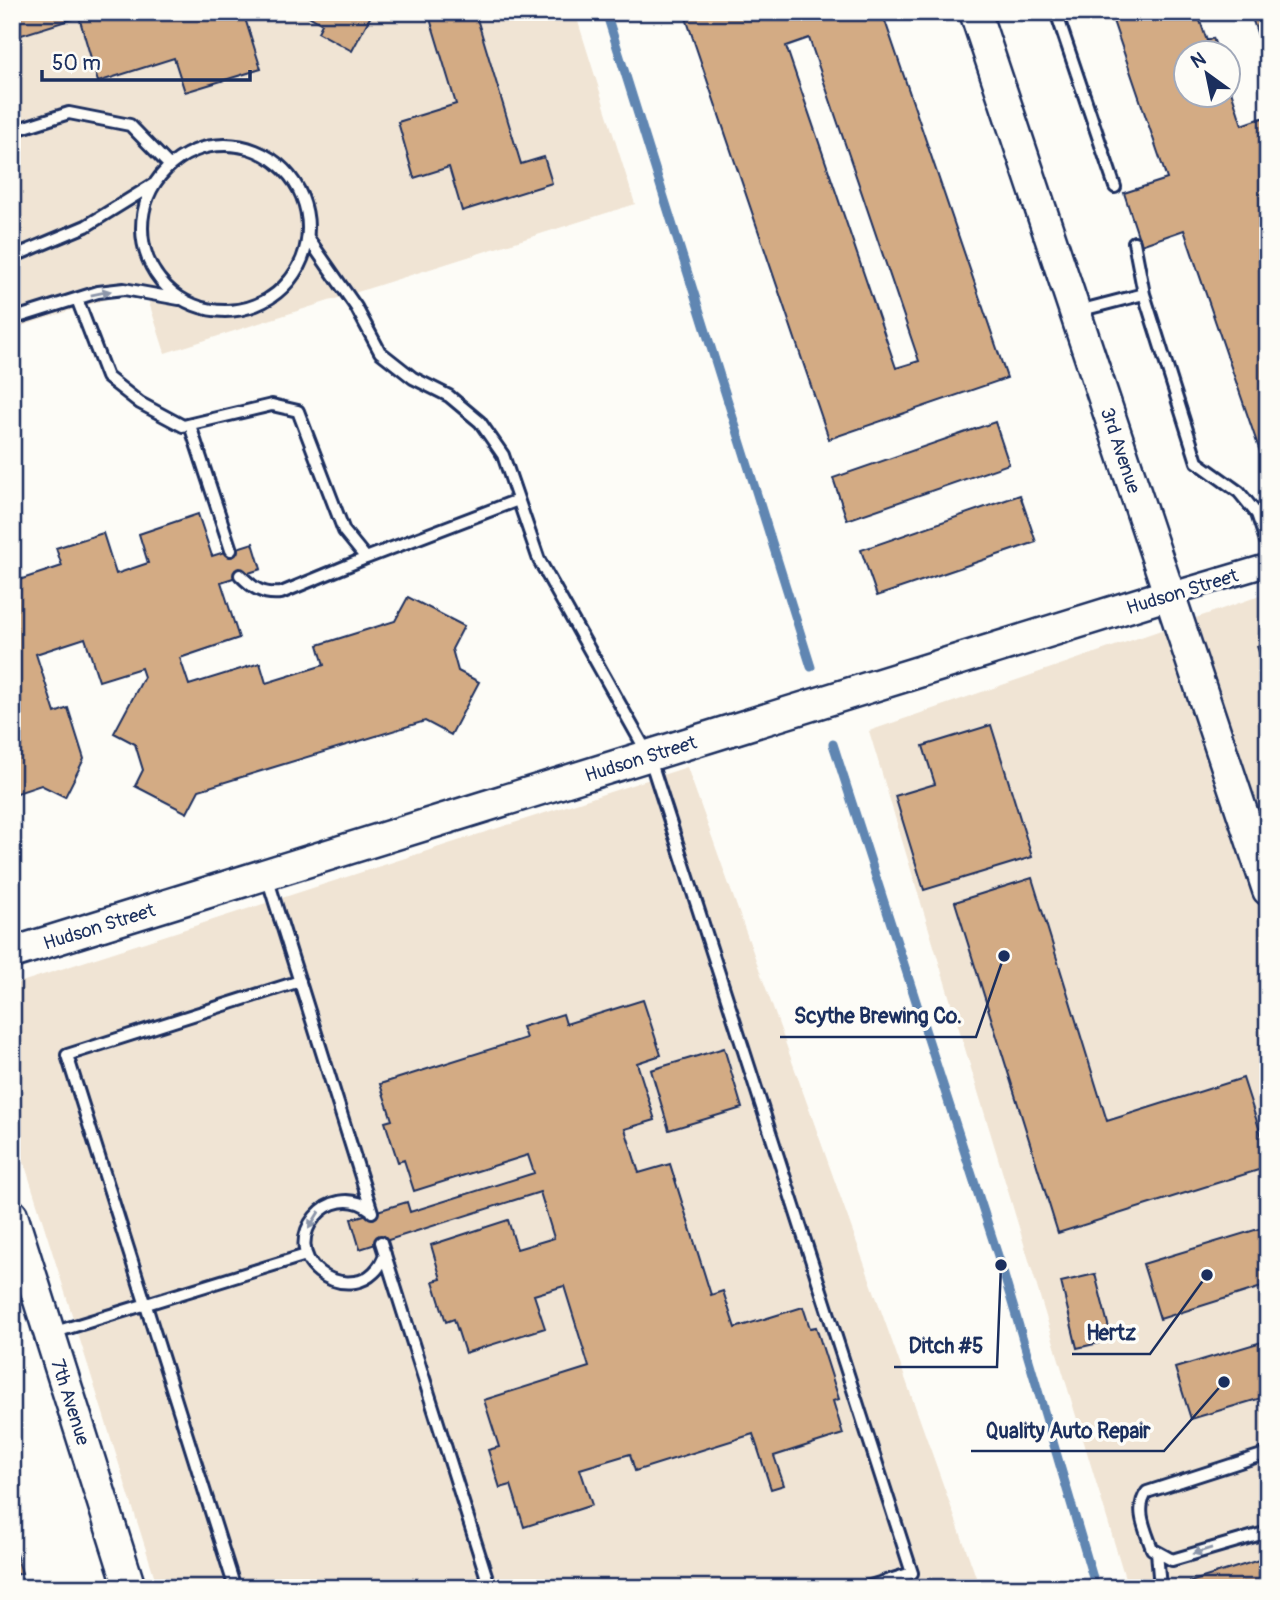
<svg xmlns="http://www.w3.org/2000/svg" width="1280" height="1600" font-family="Pangolin,sans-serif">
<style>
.built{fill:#f0e4d4}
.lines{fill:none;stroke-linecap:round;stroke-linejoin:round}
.stream{stroke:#6086b2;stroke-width:9}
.building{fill:#d3ab84;stroke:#1b2f5e;stroke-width:2;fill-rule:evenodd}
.lane-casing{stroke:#1b2f5e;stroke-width:16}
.street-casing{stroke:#1b2f5e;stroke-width:26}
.secondary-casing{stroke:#1b2f5e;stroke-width:35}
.lane{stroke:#fdfcf7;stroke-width:10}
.street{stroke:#fdfcf7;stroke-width:21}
.secondary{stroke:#fdfcf7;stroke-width:30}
.oneway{fill:#8c96aa}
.labels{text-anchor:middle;stroke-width:7;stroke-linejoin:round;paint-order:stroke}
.street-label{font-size:19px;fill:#1b2f5e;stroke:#fdfcf7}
.leader{fill:none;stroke:#1b2f5e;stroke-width:2.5}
.callout-dot{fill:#1b2f5e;stroke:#fdfcf7;stroke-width:2.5}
.callout-label{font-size:21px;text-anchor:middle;font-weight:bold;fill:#1b2f5e;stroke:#fdfcf7;stroke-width:7;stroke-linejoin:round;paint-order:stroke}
</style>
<rect width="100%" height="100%" fill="#fdfcf7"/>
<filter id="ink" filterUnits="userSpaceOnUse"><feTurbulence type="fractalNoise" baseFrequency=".0143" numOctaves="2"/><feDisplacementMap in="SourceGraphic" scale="14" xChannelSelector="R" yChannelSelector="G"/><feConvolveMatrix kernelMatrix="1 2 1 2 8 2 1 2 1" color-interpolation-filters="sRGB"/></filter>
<g filter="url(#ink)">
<path class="built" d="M12 12H575L635 204 165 353 144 287 12 329Z
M1268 593V1588H1128L869 731Z
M687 767 980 1588H158L12 1124V985Z"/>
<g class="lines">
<path class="stream" d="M606 12 811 667
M833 744 1001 1265 1096 1588"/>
</g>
<path class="building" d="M12 12H243L261 69 185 92 174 58 98 82 79 17 12 38Z
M302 12H373L352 51 318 32 322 24Z
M428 12H475L521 164 544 157 552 183 462 211 449 167 414 178 398 122 456 104Z
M684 12H882L1007 378 829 439ZM809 38 919 361 896 368 786 46Z
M1110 12H1197L1207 41 1213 38 1218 52H1186V94H1228V81L1242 125 1268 116V475L1184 230 1141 245 1124 193 1167 179Z
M1250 12H1268V65Z
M995 422 1009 464 847 520 833 478Z
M1020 495 1036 542 877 596 861 550Z
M198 514 212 556 253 543 261 569 221 582 239 638 180 658 189 685 260 663 266 683 324 665 318 645 395 621 408 597 464 626 452 649 458 671 479 682 451 735 425 721 199 790 187 813 135 786 143 770 135 744 114 733 144 677 141 668 99 681 85 638 36 654 55 713 68 708 84 759 65 797 41 785 17 793 12 798V579L13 582 62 566 56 548 103 533 116 574 148 563 139 534Z
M1268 642V680L1257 646Z
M991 725 1032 857 924 890 895 796 935 784 923 746Z
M1032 878 1107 1121 1243 1078 1268 1156V1167L1058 1233 955 902Z
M643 1000 661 1055 637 1063 655 1120 625 1129 639 1173 670 1164 711 1295 723 1291 735 1328 803 1307 810 1328 816 1327 839 1399 833 1401 843 1434 774 1456 784 1485 771 1489 753 1434 635 1471 630 1454 580 1469 592 1505 524 1527 511 1485 500 1488 488 1450 499 1447 484 1400 589 1367 564 1286 534 1295 545 1328 465 1353 454 1319 446 1322 433 1281 441 1279 431 1245 508 1220 517 1249 554 1238 540 1192 360 1249 351 1219 407 1202 410 1212 534 1173 528 1155 414 1191 404 1160 398 1162 385 1122 392 1120 380 1084 526 1038 522 1027 563 1014 566 1024Z
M724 1048 742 1108 669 1130 651 1070Z
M1268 1226V1285L1160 1319 1143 1264Z
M1095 1274 1112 1340 1077 1348 1061 1282Z
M1268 1340V1396L1191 1419 1175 1368Z
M12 1541 22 1573 12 1576Z
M1268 1557V1588H1192L1190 1582Z"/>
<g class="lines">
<g class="lane-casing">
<path id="lane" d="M1056 12 1115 187
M12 131 69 113 130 125 170 166
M142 228a83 83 0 1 1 166 0a83 83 0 1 1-166 0Z
M308 238 356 307 380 352 413 378 449 396 480 422 503 455 539 560 649 756 912 1573 864 1588
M12 257 86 226 154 184
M1144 294 1197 462 1239 492 1257 514 1268 547
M77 299 107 377 140 403 183 426 272 405 298 411 344 531 366 558 518 500
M1078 311 1144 294 1134 242
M12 319 98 292 124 289 179 299
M190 425 231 550
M240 575C253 588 262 595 281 593L366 558
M267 877 372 1212
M371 1210C330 1178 279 1240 319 1272 330 1281 341 1284 355 1282 369 1280 381 1268 385 1254
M381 1242 490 1588
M52 1333 306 1255
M1268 1453 1147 1492C1134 1509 1146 1531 1152 1549L1172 1560 1268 1532
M1157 1552 1160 1588
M235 1588 67 1055 300 981"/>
</g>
<g class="street-casing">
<path id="street" d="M1170 594 1268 565"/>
</g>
<g class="secondary-casing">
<g id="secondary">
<path id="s1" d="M975 12 1268 890"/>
<path id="s2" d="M12 953 1170 594"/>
<path id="s3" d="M12 1215 130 1588"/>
</g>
</g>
<use href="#lane" class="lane"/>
<use href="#street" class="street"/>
<use href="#secondary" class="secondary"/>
</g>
<defs><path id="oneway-solid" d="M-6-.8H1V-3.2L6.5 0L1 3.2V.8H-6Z" transform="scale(1.75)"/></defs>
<g class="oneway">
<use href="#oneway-solid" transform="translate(101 293) rotate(-11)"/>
<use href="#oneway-solid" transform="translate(314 1220) rotate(122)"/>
<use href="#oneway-solid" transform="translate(1202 1551) rotate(163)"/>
</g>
</g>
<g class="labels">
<g class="street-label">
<text dy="7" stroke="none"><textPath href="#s1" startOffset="462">3rd Avenue</textPath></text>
<text transform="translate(1182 591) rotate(-17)" y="7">Hudson Street</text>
<text dy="7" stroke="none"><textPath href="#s2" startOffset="658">Hudson Street</textPath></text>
<text dy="7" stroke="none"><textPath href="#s2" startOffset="91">Hudson Street</textPath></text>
<text dy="7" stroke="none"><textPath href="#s3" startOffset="196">7th Avenue</textPath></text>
</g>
</g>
<path class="leader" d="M1004 956L976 1037H780M1207 1275L1150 1354H1072M1001 1265L997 1367H894M1224 1382L1164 1451H971"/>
<g class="callout-dot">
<circle cx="1004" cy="956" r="7"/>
<circle cx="1207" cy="1275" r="7"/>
<circle cx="1001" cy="1265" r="7"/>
<circle cx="1224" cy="1382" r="7"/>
</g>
<g class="callout-label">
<text x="878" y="1023">Scythe Brewing Co.</text>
<text x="1111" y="1340">Hertz</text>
<text x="946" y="1353">Ditch #5</text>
<text x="1068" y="1438">Quality Auto Repair</text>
</g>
<rect width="1280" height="1600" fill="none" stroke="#fdfcf7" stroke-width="42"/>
<rect x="21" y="21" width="1238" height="1558" fill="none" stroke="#1b2f5e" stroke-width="2.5" filter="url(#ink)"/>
<g transform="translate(1207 74) rotate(327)"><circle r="33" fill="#fdfcf7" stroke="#a3aaba" stroke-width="2"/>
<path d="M0-5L12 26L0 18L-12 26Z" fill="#1b2f5e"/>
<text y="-10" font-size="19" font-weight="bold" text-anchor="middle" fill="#1b2f5e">N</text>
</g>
<path d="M42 70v10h208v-10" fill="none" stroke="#1b2f5e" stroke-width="3.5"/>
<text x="52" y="70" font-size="21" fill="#1b2f5e" stroke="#fdfcf7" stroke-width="5" paint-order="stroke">50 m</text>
</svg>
